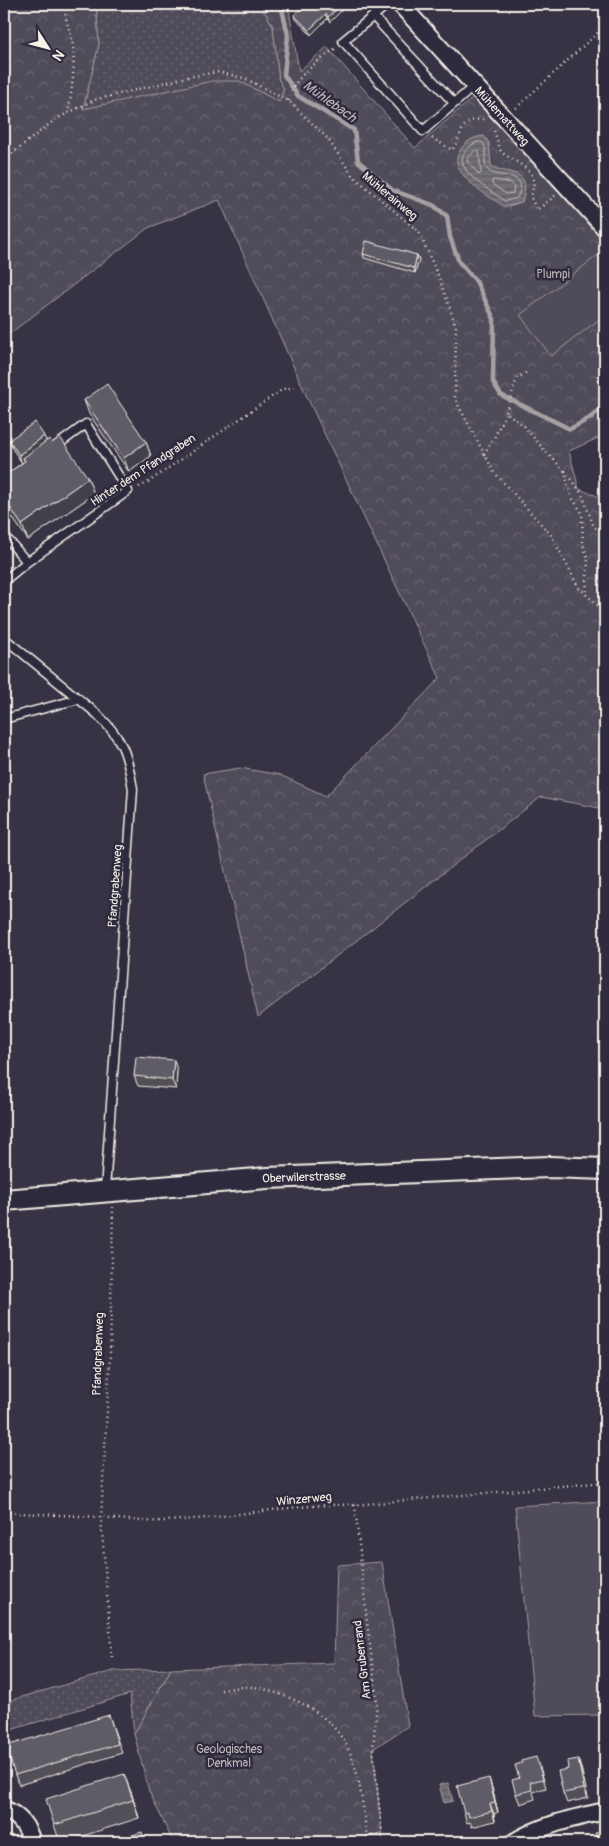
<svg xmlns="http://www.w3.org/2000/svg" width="609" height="1846" font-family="Pangolin,sans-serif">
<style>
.grass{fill:url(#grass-dots);stroke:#a29ea0}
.forest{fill:url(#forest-crowns);stroke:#a29ea0}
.garden{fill:#504b59;stroke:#a29ea0}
.water{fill:url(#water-rules);stroke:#a6a2a4}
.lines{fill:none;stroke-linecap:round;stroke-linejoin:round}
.shore{stroke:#c0bdbb;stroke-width:1}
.stream{stroke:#a6a2a4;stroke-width:4.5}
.service-casing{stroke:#f4f1e8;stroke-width:11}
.minor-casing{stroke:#f4f1e8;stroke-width:20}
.tertiary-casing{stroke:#f4f1e8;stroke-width:24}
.path{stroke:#f4f1e8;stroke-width:2.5;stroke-dasharray:1 4;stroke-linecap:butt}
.service{stroke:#2f2a3d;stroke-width:8}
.minor{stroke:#2f2a3d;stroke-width:16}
.tertiary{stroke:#2f2a3d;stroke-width:20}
.wall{fill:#524f59;stroke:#f4f1e8}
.shaded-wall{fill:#424048;stroke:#f4f1e8}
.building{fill:#5f5c67;stroke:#f4f1e8}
.labels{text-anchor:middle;stroke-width:5;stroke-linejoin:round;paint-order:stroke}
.street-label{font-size:12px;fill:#f4f1e8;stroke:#2f2a3d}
.park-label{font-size:12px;fill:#bbb7b6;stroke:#2f2a3d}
.water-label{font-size:14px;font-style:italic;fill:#bab6b5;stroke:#2f2a3d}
</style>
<defs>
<pattern id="grass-dots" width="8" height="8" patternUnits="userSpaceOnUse" patternTransform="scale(1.25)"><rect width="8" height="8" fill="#504b59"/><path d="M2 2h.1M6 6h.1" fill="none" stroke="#6a6571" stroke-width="1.8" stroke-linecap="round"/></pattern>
<pattern id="forest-crowns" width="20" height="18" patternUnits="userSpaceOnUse" patternTransform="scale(1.25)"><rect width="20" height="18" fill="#504b59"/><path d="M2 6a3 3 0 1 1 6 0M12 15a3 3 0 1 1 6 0" fill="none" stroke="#6a6571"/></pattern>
<pattern id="water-rules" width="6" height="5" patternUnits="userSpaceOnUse" patternTransform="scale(1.25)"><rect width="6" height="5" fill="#726e77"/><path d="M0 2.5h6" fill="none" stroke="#5b595c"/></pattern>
</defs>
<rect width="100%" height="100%" fill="#373244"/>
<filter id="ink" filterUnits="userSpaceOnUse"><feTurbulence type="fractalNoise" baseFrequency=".02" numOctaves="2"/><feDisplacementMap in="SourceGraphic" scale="10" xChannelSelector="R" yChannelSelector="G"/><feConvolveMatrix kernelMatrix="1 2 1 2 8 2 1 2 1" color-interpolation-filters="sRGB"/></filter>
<g filter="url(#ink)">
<path class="grass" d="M96 4H260L273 26 279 80 284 89 279 102 239 81 83 109 99 44Z
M171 1669 134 1734 130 1694 4 1732V1702L113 1671Z
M382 1833 383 1842H366L367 1837Z"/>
<path class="forest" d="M4 4H96L99 44 83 109 212 81H239L279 102 284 89 279 80 273 26 260 4H288L299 71 327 47 415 148 476 95 557 182 605 237V435L569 451 579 489 605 499V809L541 797 258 1017 203 774 240 768 280 775 326 796 440 678 307 397 219 200 148 228 4 338Z
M382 1562 408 1726 373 1749 382 1833 367 1837 366 1842H173L149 1791 134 1734 171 1669 334 1663 337 1565Z"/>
<path class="garden" d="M602 252 605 256V315L551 356 520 315Z
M605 1501V1715L535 1716 515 1506Z"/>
<path class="water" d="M484 136 489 143 491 166C511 176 533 168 522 202L505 207C489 196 443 172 461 149 467 140 474 137 484 136Z
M448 1783 453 1801 444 1803 439 1785Z"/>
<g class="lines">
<path class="shore" d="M477 142H482C489 149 482 161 487 169 495 181 532 168 517 198L505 201C486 187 438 163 477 142Z
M476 150 479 151 481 172 479 175 467 161 468 158Z
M495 180 511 183 514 187 513 193 506 194 492 184V181Z"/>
<path class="stream" d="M279 4 282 9 288 35 284 75 298 96 354 130 358 161 392 190 433 205 447 216 450 237 459 262 476 281 494 319 493 382 501 395 570 429 590 418 605 405"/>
<g class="service-casing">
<path id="service" d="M388 4 343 41 423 131 474 86
M373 16 454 103
M4 535 27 562
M4 581 27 562 128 491 86 424 56 446
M4 638 97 714C123 739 127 753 133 789L105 1190
M4 719 79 699"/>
</g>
<g class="minor-casing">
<path id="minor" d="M400 4 605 228
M4 1809C20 1816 27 1826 32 1842
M514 1842C541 1825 574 1818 605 1811"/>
</g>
<g class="tertiary-casing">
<path id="tertiary" d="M4 1200 267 1178 550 1167 605 1169"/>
</g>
<path class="path" d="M65 4C64 22 71 29 73 46 75 69 72 90 68 112
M289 101C291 78 318 62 336 48
M516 108 605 26
M494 131 501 152 523 166 531 173 534 182 531 198 537 210 556 195
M432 138 452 150C463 136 459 117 484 120
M4 160 56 119 94 100 188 77 217 72 244 78 289 101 328 139 352 175 419 232 440 280 456 326 455 399 494 472 551 535 579 588 605 612
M605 341H603L605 346
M506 412 517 378 527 372
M484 454 495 436 506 412 524 426 545 451 564 470 571 496 582 513 583 545 588 558 586 594
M565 471 582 494 594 527 605 534
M139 487 147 483 283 389 298 387
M355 1505 367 1622 377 1702 373 1749 383 1842
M4 1512C35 1514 67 1515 98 1517 120 1519 141 1522 163 1521 227 1519 291 1503 355 1505L605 1482
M112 1657 101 1518 110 1356 113 1207
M221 1690C231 1689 242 1686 251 1687 260 1687 270 1691 277 1693 309 1704 338 1722 351 1755 361 1780 363 1810 367 1837
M366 1842 367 1837 382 1833"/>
<use href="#service" class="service"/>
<use href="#minor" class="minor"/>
<use href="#tertiary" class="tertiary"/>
</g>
<path class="wall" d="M299 4H348L330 22 327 19 311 35 296 19 294 15 302 7Z
M363 254 417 255 419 260 415 273 364 258Z
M84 400 146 442 151 456 129 472 89 414Z
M9 440H46L52 443 88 478 94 494 28 540 4 506V476L22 463 13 450Z
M177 1070 176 1089 138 1086 134 1076Z
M109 1715 122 1753 19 1785 15 1775Z
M540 1767 546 1788 533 1792 535 1799 520 1804 516 1794 519 1778Z
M581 1768 588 1798 567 1803 563 1793Z
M492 1788 498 1812 494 1814 495 1821 472 1827 470 1822 467 1823 464 1813Z
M131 1792 139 1818 64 1842H60L54 1825Z"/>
<path class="shaded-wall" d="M342 4H348L330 22 328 17Z
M326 14 327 19 311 35 309 30Z
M417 255 419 260 415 273 414 268Z
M44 436 48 445 23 458 25 462 22 464 19 455Z
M146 442 151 456 129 472 124 458Z
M88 478 94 494 28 540 22 525Z
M174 1060 177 1070 176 1089 172 1080Z
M578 1759 581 1768 588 1798 584 1789Z
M124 1774 131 1792 139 1818 133 1800Z
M489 1778 492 1788 498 1812 495 1803Z
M490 1804 494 1814 495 1821 492 1811Z"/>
<path class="building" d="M302 4H342L328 17 326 14 309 30 294 15 303 5Z
M366 241 417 255 414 268 363 254Z
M107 384 146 442 124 458 84 400Z
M35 422 44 436 19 455 9 440Z
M60 437 88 478 22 525 4 498V476L25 461 23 458 49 439 52 443Z
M136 1057 174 1060 172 1080 134 1076Z
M109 1715 118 1744 15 1775 6 1746Z
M536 1757 543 1779 530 1782 532 1790 516 1794 512 1780 519 1778 515 1765 522 1763 521 1761Z
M578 1759 584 1789 563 1793 558 1771 568 1769 567 1761Z
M124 1774 133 1800 54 1825 46 1799Z
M489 1778 495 1803 490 1804 492 1811 469 1817 467 1812 464 1813 457 1786Z
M605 1830V1842H597L595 1833Z
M142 1832 145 1842H110Z
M553 1838 554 1842H537Z"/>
</g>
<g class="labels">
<g class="street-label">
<text transform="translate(502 116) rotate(48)" y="4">Mühlemattweg</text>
<text transform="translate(390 196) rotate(40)" y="4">Mühlerainweg</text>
<text transform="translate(143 470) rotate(-33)" y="4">Hinter dem Pfandgraben</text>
<text transform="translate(115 886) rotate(-86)" y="4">Pfandgrabenweg</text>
<text transform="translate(304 1177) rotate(-2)" y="4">Oberwilerstrasse</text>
<text transform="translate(98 1354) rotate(-88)" y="4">Pfandgrabenweg</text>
<text transform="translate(304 1499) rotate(-5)" y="4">Winzerweg</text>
<text transform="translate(362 1660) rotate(-97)" y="4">Am Grubenrand</text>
</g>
<g class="park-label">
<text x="553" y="278">Plumpi</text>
<text x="229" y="1753">Geologisches<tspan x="229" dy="14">Denkmal</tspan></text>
</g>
<g class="water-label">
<text transform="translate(330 101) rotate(35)" y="5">Mühlebach</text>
</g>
</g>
<rect width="609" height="1846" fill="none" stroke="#2f2a3d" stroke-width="20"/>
<rect x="10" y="10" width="589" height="1826" fill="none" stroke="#f4f1e8" stroke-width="2" filter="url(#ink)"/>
<g transform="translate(48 48) rotate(126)" stroke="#2f2a3d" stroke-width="4" paint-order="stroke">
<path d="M0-4L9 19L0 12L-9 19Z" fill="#f4f1e8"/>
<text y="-8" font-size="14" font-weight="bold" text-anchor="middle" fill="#f4f1e8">N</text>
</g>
</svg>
